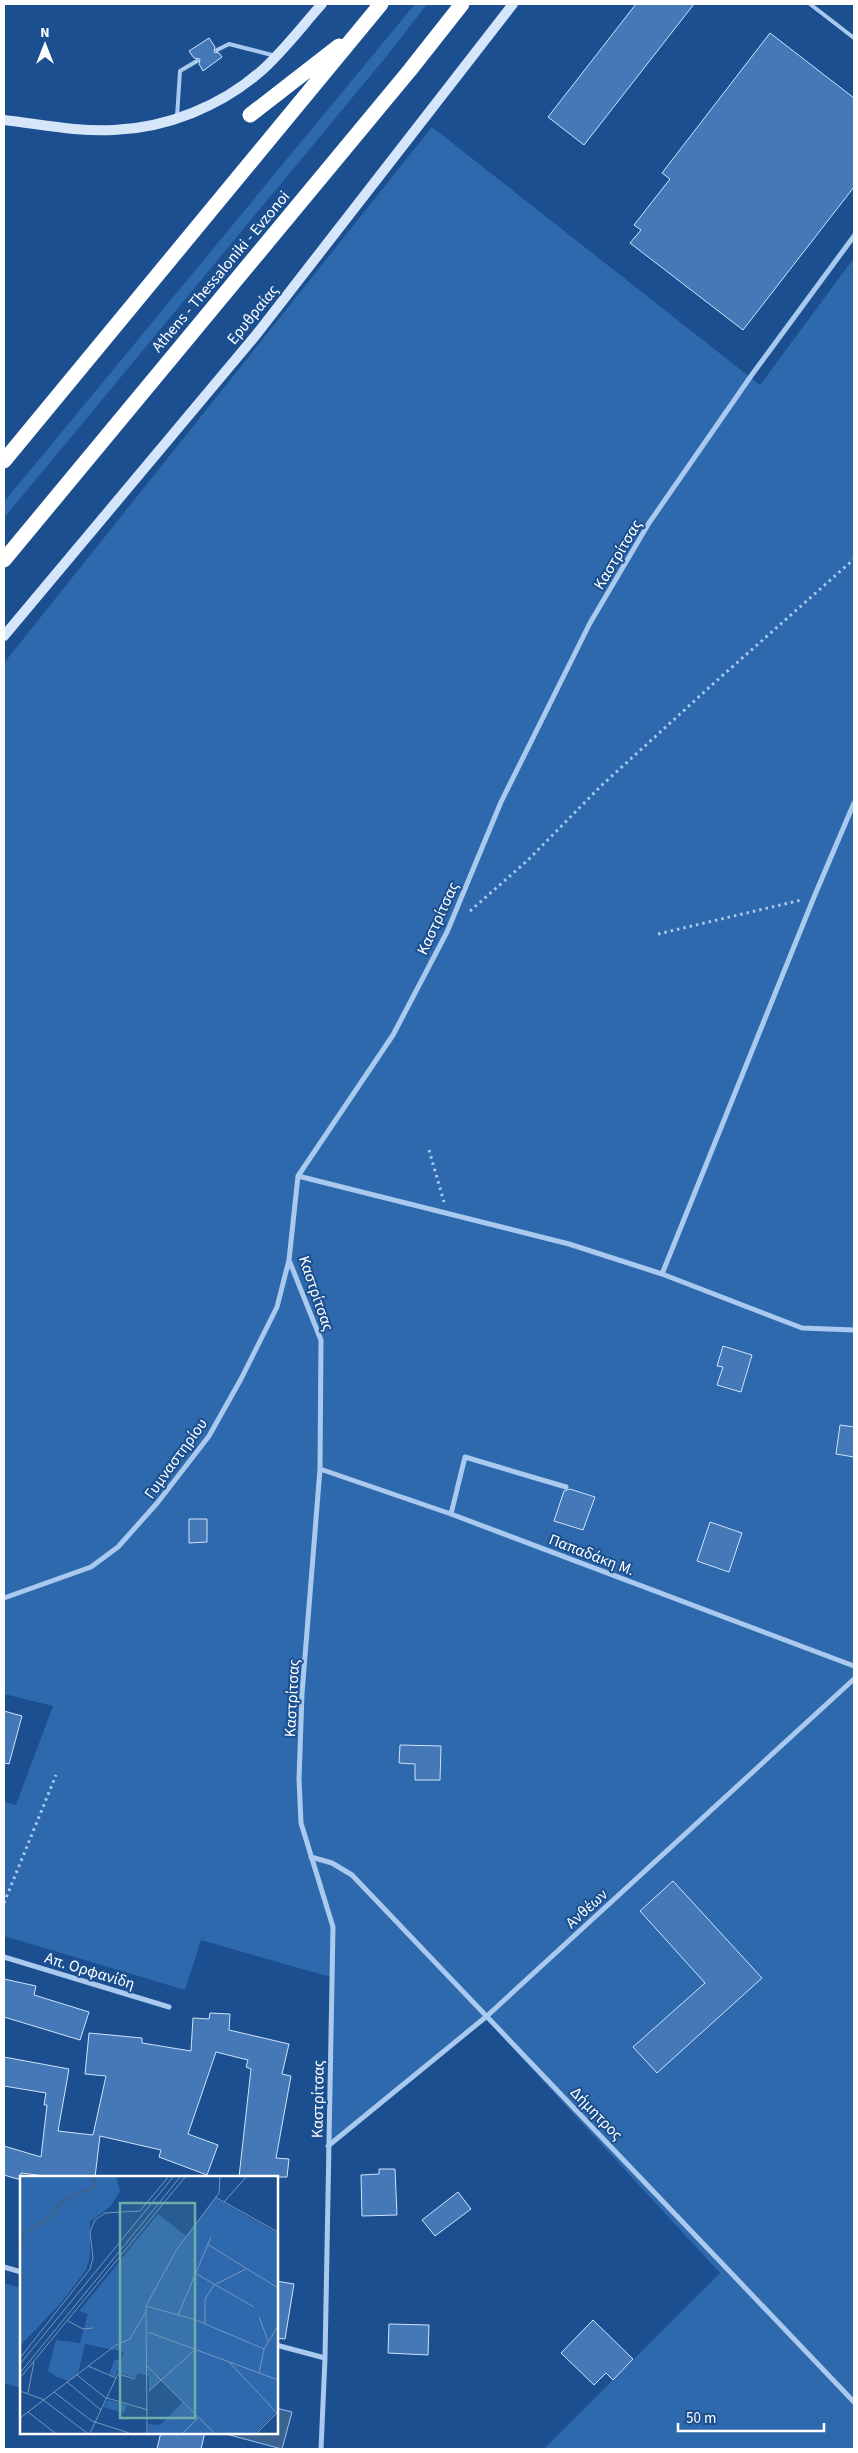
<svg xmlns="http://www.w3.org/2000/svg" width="858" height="2453" font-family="'Source Sans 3',sans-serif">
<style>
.green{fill:#2e69ad}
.water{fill:#3c6290;stroke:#9cc4f0}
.building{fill:#4478b7;stroke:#cfe3fa}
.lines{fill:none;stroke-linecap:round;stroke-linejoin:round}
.path{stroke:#a9c9ee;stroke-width:3;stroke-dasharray:2.5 4;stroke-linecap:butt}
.lane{stroke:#a9c9ee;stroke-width:4}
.street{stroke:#a9c9ee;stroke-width:5}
.secondary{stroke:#d6e6fa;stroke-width:10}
.highway{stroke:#fff;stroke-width:15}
.labels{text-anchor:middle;stroke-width:4;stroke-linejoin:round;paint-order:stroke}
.street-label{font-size:16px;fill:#fff;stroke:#1b4f8f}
.inset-river{fill:none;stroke:#3c6290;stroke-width:2.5}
.inset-road{fill:none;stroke:#7695bc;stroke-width:1}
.view{fill:#6fada8;fill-opacity:0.15;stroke:#6fada8;stroke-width:2.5}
.inset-edge{fill:none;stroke:#fff;stroke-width:2.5}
</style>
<rect width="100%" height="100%" fill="#1b4f8f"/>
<path class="green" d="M415 4H427L390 52 4 518V502Z
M432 127 760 385 854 258V2449H544L720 2273 484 2017 330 2144 334 1978 201 1940 185 1990 4 1936V1801L16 1805 53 1706 4 1694V663Z
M4 2283 21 2288V2388L4 2383Z"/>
<path class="water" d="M276 2408 292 2412 282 2449 222 2433 276 2432Z"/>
<path class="building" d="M636 4H694L584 145 548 117Z
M770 33 854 98V187L743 330 630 243 641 230 634 225 670 179 662 173Z
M209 38 215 47 214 52 219 53 222 57 203 71 199 64 200 59 194 58 189 51Z
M723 1346 752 1355 741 1392 717 1385 723 1367 717 1366Z
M840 1425 854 1427V1457L836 1454Z
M570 1489 595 1497 583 1530 554 1521 564 1491Z
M189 1519H207V1542L189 1543Z
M710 1522 742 1533 729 1572 697 1561Z
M4 1711 22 1716 9 1764 4 1763Z
M400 1745 441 1746 440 1780H415V1764L399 1763Z
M673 1881 762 1978 657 2073 633 2047 705 1983 640 1911Z
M4 1979 36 1986 34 1995 89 2012 80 2040 4 2017Z
M210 2013 230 2014 229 2030 289 2044 282 2074 291 2076 276 2158 289 2159 287 2177H239L251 2069 246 2067 248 2060 216 2052 188 2134 218 2145 207 2175 159 2157 161 2150 100 2136 95 2177H53L21 2173V2180L4 2175V2146L41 2157 47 2105H44L46 2093 4 2086V2057L69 2069 58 2131 93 2135 106 2076 85 2074 89 2033 142 2038V2043L191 2051 193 2018 209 2019Z
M379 2169H395L397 2215 362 2216 361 2175 379 2174Z
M458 2192 471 2209 435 2236 422 2220Z
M276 2281 294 2284 285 2339 276 2338Z
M593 2320 633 2359 613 2380 606 2373 594 2385 561 2353Z
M389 2324 429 2325 428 2355 388 2353Z
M161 2432H205L201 2449H157Z"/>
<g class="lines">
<path class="path" d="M470 911 527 861 602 785 713 684 854 559
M658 934 801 900
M429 1150 444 1202
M4 1903 56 1775"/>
<path class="lane" d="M810 4 854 38
M217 50 229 44 276 56
M177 117 180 71 197 61"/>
<path class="street" d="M298 1176 569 1244 662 1274 802 1328 854 1330
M662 1274 814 897 854 803
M320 1469 451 1514 854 1666
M451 1514 465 1457 566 1487
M4 1598 91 1567 118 1547 158 1502 209 1436 241 1379 277 1307 289 1260
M311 1857 332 1863 352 1875 854 2402
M4 1957 169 2007
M328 2146 487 2016 854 1679
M4 2267 21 2272
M276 2345 325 2358
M321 2449 325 2358 333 1927 301 1823 299 1779 302 1694 320 1469 321 1340 289 1260 298 1176 393 1035 447 932 501 802 590 623 649 523 751 376 854 236"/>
<path class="secondary" d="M4 120C40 124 77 132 114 130 167 128 221 106 260 72 283 52 302 26 322 4
M4 636 256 335 513 4"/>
<path class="highway" d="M250 115 339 46
M4 461 381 4
M4 560 410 70 462 4"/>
</g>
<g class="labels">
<g class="street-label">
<text transform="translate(220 271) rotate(-50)" y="6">Athens - Thessaloniki - Evzonoi</text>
<text transform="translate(252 314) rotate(-51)" y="6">Ερυθραίας</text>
<text transform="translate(617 554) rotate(-59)" y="6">Καστρίτσας</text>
<text transform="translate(437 918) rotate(-65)" y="6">Καστρίτσας</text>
<text transform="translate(317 1293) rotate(71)" y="6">Καστρίτσας</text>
<text transform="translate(175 1458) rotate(-54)" y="6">Γυμναστηρίου</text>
<text transform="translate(592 1554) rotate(21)" y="6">Παπαδάκη Μ.</text>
<text transform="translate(291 1698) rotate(-87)" y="6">Καστρίτσας</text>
<text transform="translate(586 1908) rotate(-42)" y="6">Ανθέων</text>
<text transform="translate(90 1970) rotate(17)" y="6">Απ. Ορφανίδη</text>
<text transform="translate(317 2099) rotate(-89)" y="6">Καστρίτσας</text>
<text transform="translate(597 2113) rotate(46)" y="6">Δήμητρος</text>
</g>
</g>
<g transform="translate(20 2176)">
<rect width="258" height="258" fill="#1b4f8f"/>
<path d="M0 0H96L100 15 91 30 70 46V81L66 94 41 127 0 170ZM195 22 257 57V236L236 257H128V248L140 249 163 226 142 204 129 215V200L118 197 116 202 97 196 95 201 89 198 95 183 101 185 104 176 65 168 58 198 49 205 37 201 28 195 36 164 60 167 68 138 59 135 138 38 166 60ZM88 224 107 229 104 237 83 231Z" fill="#2e69ad"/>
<path class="inset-river" d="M0 75 2 63 8 55 31 40 42 25 74 11 76 6 72 0"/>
<path class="inset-road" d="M195 21 258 56M204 26 227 0M187 68 258 112M175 97 234 131M126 130 176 144 244 173M158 139 191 61M239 141 248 165M48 145 63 153 73 152M185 148V123L194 109 226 93M128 156 258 204M0 182 70 93 73 82 70 56 75 44 85 37 120 35 149 0M209 186 258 238M0 188 154 0M68 190 96 202M127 190 194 257M0 197 161 0M239 197 244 173 258 150M57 199 87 223M0 202 166 0M47 206 81 234M0 215 22 223 67 257M129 215 176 173M34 216 72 245 109 257M8 217 14 186M87 222 128 234M8 236 35 257M0 242 96 169 110 163 125 137M70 257 98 198 115 203M127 257 126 130 157 73 199 17 200 0M163 257 178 242M237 257 257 237"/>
<path class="view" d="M100 27H175V242H100Z"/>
<rect width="258" height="258" class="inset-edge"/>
</g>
<rect width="858" height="2453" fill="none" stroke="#ffffff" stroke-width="10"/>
<g transform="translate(45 45)" stroke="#1b4f8f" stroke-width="4" paint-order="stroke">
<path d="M0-4L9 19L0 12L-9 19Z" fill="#ffffff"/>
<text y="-8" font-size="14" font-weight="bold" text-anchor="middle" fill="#ffffff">N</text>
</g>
<path d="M678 2423v8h146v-8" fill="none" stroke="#ffffff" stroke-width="2.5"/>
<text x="686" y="2423" font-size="15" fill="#ffffff" stroke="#1b4f8f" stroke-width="4" paint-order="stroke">50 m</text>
</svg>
